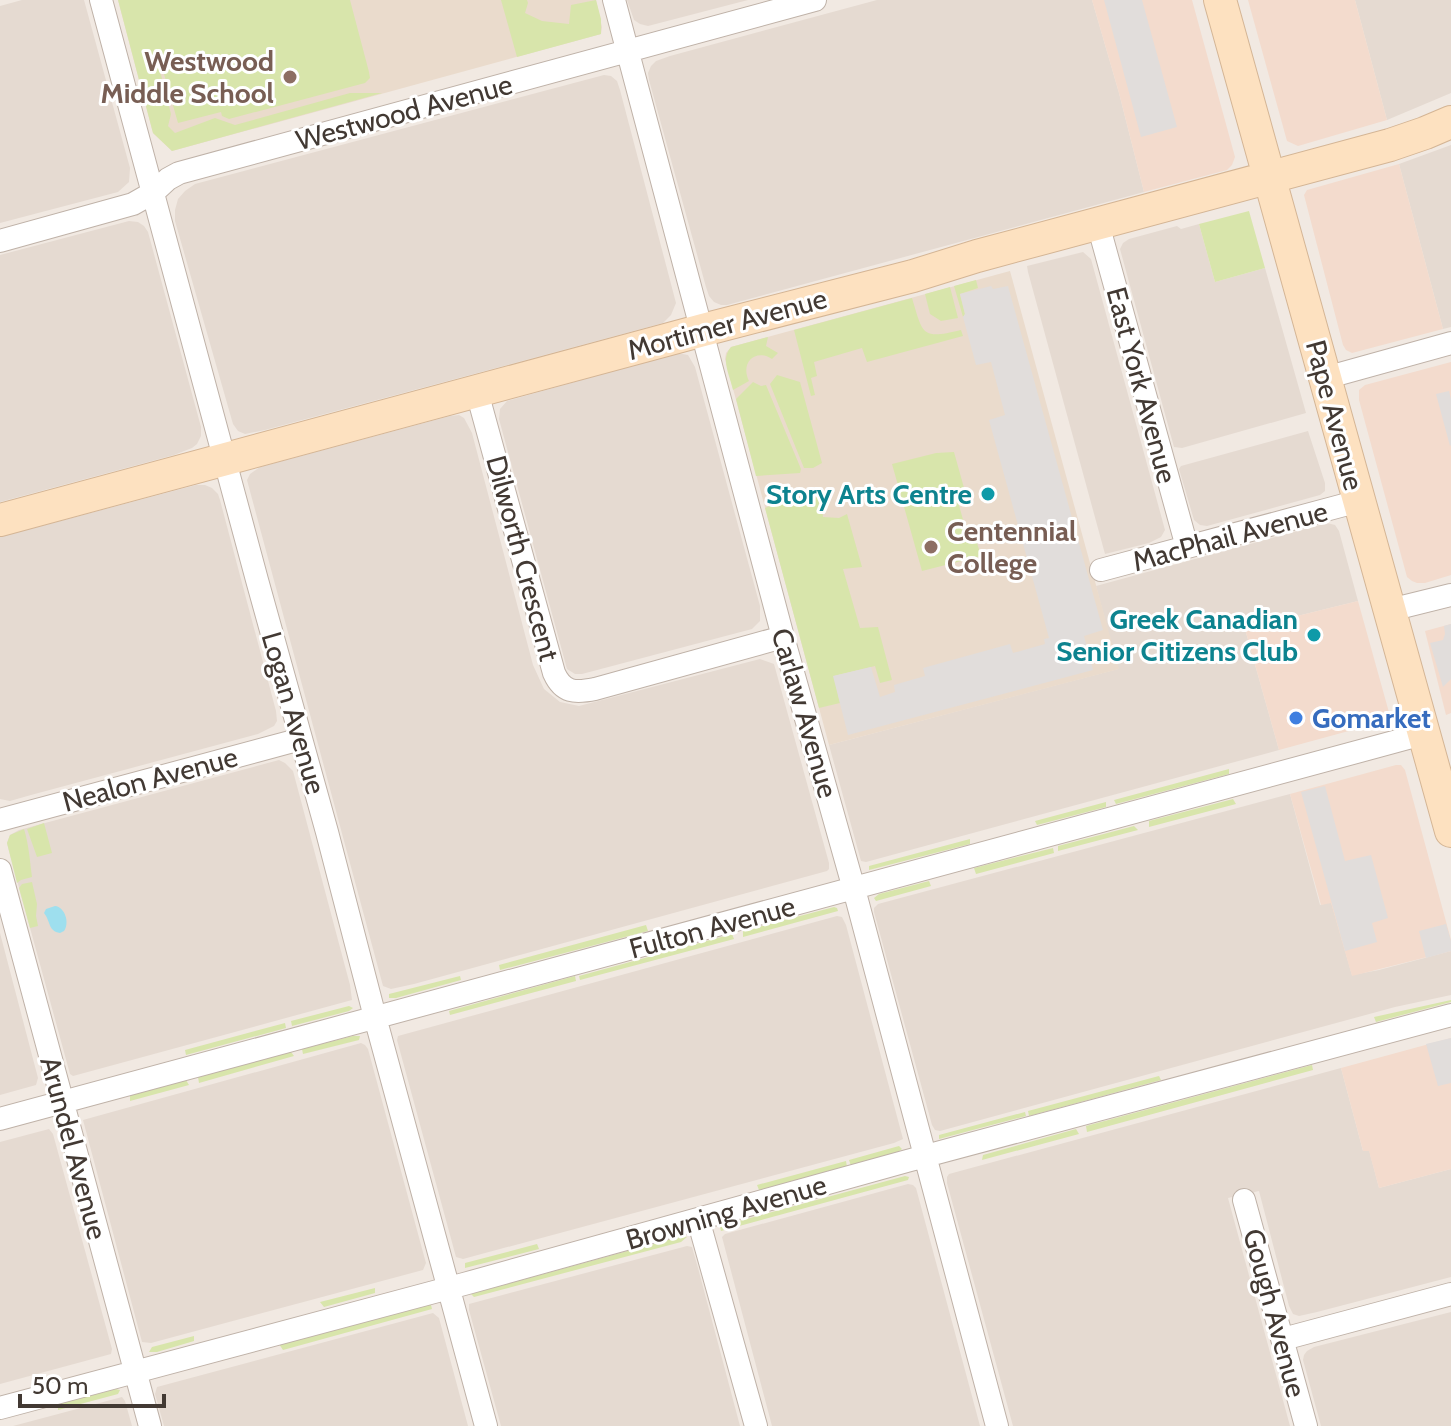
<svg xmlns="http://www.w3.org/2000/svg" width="1451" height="1426" font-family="Cabin,sans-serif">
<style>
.residential{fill:#e5dad1}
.commercial{fill:#f3dbcd}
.education{fill:#eadbcc}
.green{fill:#d8e5ab}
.parking{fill:#e1dddb}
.water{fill:#9edfee}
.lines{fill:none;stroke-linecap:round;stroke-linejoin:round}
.street-casing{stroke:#bfb2a8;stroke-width:24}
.secondary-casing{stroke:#d4b595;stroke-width:34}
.street{stroke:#fff;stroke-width:22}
.secondary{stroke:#fde1c0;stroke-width:32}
.education-dot{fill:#8d6e63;stroke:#fff;stroke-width:3}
.culture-dot{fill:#0f9aa8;stroke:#fff;stroke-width:3}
.shop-dot{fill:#3f7fe0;stroke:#fff;stroke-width:3}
.labels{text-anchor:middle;stroke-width:6;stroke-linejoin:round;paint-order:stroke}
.education-label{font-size:28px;font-weight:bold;fill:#785e54;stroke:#fff;text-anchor:end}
.street-label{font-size:28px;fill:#423933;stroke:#fff}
.culture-label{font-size:28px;font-weight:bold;fill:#0d838f;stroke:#fff;text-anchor:end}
.shop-label{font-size:28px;font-weight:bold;fill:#366cbe;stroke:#fff;text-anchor:start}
</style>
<rect width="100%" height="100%" fill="#f1e9e2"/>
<path class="residential" d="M22 0H84L130 168 129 182 118 192 0 223V6Z
M627 0H748L648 26 640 24 634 20Z
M877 0H1092L1119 93 1144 192 727 305H721L714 302 709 296 706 287 649 80 648 73 651 66 656 61 670 56Z
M1355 0H1451V93L1387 120Z
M604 75 611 76 617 81 620 90 676 303 671 315 663 323 265 430 245 434 238 431 233 424 175 221V210L178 199 185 191 195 184Z
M1451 145V327L1443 329 1399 164Z
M129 221 138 222 144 226 148 232 201 427V436L197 444 192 448 174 455 0 502V255Z
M1199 224 1215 282 1265 268 1306 413 1182 448 1174 447 1120 249 1123 243 1129 239 1177 226 1181 229Z
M1083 252 1091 259 1165 530 1161 537 1149 543 1105 554 1028 272 1027 266Z
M677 353 688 355 695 367 760 606V621L752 629 582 674H575L567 669 499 419 500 409 507 401Z
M459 415 464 418 472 433 533 665 544 689 560 702 579 706 760 659 774 664 829 863V869L827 871 414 984 391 989 383 986 247 480 250 474 260 467 450 416Z
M1308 431 1325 483V491L1320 495 1207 526 1200 525 1194 520 1179 469 1181 466Z
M196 485H205L212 488 218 494 220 500 276 711 277 721 274 726 258 734 31 795 10 801 0 799V537Z
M1327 523 1335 525 1339 531 1358 601 1245 629 1279 750 866 862 861 861 829 745 1118 669 1096 586Z
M279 760 285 763 293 771 350 985 352 1000 73 1076 70 1074 9 851 7 843 10 835 19 830Z
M1290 794 1320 905 1331 902 1352 975 1379 970 1451 951V995L1395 1007 940 1131 935 1130 932 1125 874 912V908L878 904Z
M837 916 842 917 846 925 903 1139 894 1143 463 1259 456 1257 397 1040 398 1036Z
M0 933 38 1078 36 1085 0 1095Z
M361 1043 365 1045 368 1049 424 1256 426 1263 423 1270 151 1343 142 1342 83 1120Z
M1341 1068 1363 1151 1369 1150 1379 1188 1451 1169V1277L1317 1312 1299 1316 1293 1314 1289 1306 1259 1191 1228 1198 1290 1426H1013L947 1183V1177L949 1174Z
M49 1129 53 1134 112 1349 111 1354 0 1384V1142Z
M908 1184 913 1185 916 1188 980 1426H772L722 1237 725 1234Z
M687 1246 692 1247 698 1268 740 1426H501L469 1310V1304Z
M1451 1312V1426H1321L1303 1360 1304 1355 1307 1351 1314 1347Z
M433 1313 439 1318 468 1426H164L155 1394 157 1387Z
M122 1397 125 1401 132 1426H13Z"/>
<path class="commercial" d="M1092 0H1192L1235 157 1232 165 1227 170 1144 192 1119 93Z
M1248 0H1355L1387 120 1298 146 1287 141Z
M1399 164 1443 329 1352 353 1346 350 1343 345 1304 195 1307 190Z
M1451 362V575L1425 583H1417L1412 581 1407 577 1359 400V390L1365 385Z
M1358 601 1390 716 1389 720 1279 750 1245 629Z
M1451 624V713L1446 715 1425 631Z
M1396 765H1401L1405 770 1451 940V951L1352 976 1331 903 1321 905 1290 794Z
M1451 1038V1169L1379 1188 1369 1151H1363L1341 1068Z"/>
<path class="education" d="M118 0H596L602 27 601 34 172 151 153 133Z
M1010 271 1119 669 829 745 725 359 726 353 731 347Z"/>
<path class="green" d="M118 0H350L369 72 370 78 365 83 229 119 222 116 221 112 178 123 162 67H159L171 114 168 126 175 133 215 118 235 125 350 93H382L172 151 153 133Z
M501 0H527L528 3 525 13 542 21 569 24 571 5 596 0 601 19V34L517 57Z
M1249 211 1265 268 1215 282 1199 224Z
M976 280 978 288 960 294 965 314 963 317 954 286Z
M950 287 958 318 941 321 930 314 925 294Z
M912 298C923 334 921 340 961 330L963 336 867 362 862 348 814 362 817 376 811 378 815 395 811 396 794 330Z
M768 337 766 346 778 353 772 359C755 348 740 363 749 381L733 390C730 376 720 359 731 347Z
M777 375 800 382 822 463 813 468H804L770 384Z
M753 382 761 386 766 385 801 469 800 473 756 476 736 399Z
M954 452 966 495 957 498 967 534 974 533 981 556 922 571 892 464 936 453Z
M821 497 823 517 839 518 847 514 862 567 843 569 860 628 878 627 892 680 880 683 875 666 834 676 840 703 819 708 765 508 783 500Z
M1229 769V774L1116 804 1114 800Z
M1233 799 1236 804 1149 827V821Z
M1106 802V807L1037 825 1035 821Z
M44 823 52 853 37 857 27 829Z
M1134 826 1138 830 1058 851V846Z
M24 829C29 845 30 862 32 877L21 880 17 883 7 843 10 835Z
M970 839V844L869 870V866Z
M1053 848 1054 853 976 874 974 868Z
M929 881 931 886 876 901 874 898 879 894Z
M32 882 37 904 36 916 38 926 30 928 19 888 22 884Z
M834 907 837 908 838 911 743 937V931Z
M646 925 648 931 500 970 499 965Z
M732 934 734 939 580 980 579 976Z
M460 976 461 980 396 998H389V994Z
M575 976 576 981 450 1015 449 1011Z
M1451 1000V1002L1376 1022 1374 1017Z
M349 1006 353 1008 349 1011 292 1026 291 1021Z
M285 1023 286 1028 186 1055 185 1050Z
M353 1036H360L359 1040 303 1054 302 1049Z
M291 1052 294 1056 199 1083 198 1077Z
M1312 1065 1313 1070 1087 1132 1086 1126Z
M1159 1076 1161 1080 1029 1116 1028 1111Z
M186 1080 189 1085 130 1101V1095Z
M1025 1112 1026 1116 939 1139V1135Z
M1076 1129 1079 1134 982 1160 983 1155Z
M899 1146 902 1149 898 1152 851 1166 849 1160Z
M846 1161 847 1167 759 1190 757 1185Z
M905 1176 909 1177 908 1180 721 1231 720 1227 724 1225Z
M682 1236 687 1237 681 1242 474 1297 471 1294Z
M537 1244 539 1249 465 1268V1263Z
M375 1288V1293L324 1307 320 1302Z
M425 1305H431L432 1309 283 1350 279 1344Z
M194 1336V1341L157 1352H149L152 1347Z
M116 1389 120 1390 118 1394 58 1410V1404Z"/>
<path class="parking" d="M1104 0H1142L1177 127 1141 137Z
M991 286 993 289 1008 286 1103 630 1084 636 1093 670 848 735 833 676 871 667 880 697 895 692 894 685 925 676 923 668 1010 644 1013 653 1045 644 1044 639 1049 638 989 420 1005 415 991 362 976 365 963 317 965 314 960 294Z
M1449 391 1451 399V445L1450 446 1436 394Z
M1451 624V679L1443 687 1430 643 1443 640 1445 634 1444 626Z
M1325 786 1345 861 1371 855 1388 918 1372 923 1377 942 1345 951 1301 792Z
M1446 924 1451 941V951L1426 958 1419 931Z
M1451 1038V1083L1438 1086 1426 1044Z"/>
<path class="water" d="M55 906C65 907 70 923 64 931L60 933C48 931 51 922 44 913L46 909Z"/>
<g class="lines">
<g class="street-casing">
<path id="street" d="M101 0 257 580 327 832 375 1017 486 1426
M614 0 783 637 854 889 997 1426
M1098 224 1187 547
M0 241 133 204 154 192 168 179 179 173 815 0
M1325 378 1451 343
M477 392 554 673C563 693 575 693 595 689L783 637
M1101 570 1359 501
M1390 610 1451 595
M0 820 301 739
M0 870 150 1426
M0 1119 1423 734
M1244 1200 1306 1426
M698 1219 756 1426
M1283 1339 1451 1294
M0 1408 464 1284 907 1161 1451 1015"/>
</g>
<g class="secondary-casing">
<path id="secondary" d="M1220 0 1451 831
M0 520 703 330 913 276 977 256 1390 145 1425 133 1451 122"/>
</g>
<use href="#street" class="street"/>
<use href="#secondary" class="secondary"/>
</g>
<g class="education-dot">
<circle cx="290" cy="77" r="8"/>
<circle cx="931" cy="547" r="8"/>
</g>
<g class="culture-dot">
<circle cx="988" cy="494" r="8"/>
<circle cx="1314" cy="635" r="8"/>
</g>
<circle class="shop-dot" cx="1296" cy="718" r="8"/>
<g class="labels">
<g class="education-label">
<text x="274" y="71">Westwood<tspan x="274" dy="32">Middle School</tspan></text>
<text x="947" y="541" text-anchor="start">Centennial<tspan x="947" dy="32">College</tspan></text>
</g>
<g class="street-label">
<text transform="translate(404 112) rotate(-15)" y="10">Westwood Avenue</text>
<text transform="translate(727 324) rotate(-15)" y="10">Mortimer Avenue</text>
<text transform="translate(1142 385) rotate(75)" y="10">East York Avenue</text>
<text transform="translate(1335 415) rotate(75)" y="10">Pape Avenue</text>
<text transform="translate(1230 536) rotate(-15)" y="10">MacPhail Avenue</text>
<text transform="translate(523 558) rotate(75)" y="10">Dilworth Crescent</text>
<text transform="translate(294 713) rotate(74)" y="10">Logan Avenue</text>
<text transform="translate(805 713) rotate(74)" y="10">Carlaw Avenue</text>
<text transform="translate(150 779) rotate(-15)" y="10">Nealon Avenue</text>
<text transform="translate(712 927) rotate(-15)" y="10">Fulton Avenue</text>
<text transform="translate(74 1148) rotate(75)" y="10">Arundel Avenue</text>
<text transform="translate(726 1212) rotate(-16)" y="10">Browning Avenue</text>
<text transform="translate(1275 1313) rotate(75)" y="10">Gough Avenue</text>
</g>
<g class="culture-label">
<text x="972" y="504">Story Arts Centre</text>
<text x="1298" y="629">Greek Canadian<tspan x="1298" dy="32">Senior Citizens Club</tspan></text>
</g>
<g class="shop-label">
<text x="1312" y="728">Gomarket</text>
</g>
</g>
<path d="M20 1394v12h144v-12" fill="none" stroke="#423933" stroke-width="4"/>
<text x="32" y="1394" font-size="24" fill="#423933" stroke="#ffffff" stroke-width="6" paint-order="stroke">50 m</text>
</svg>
